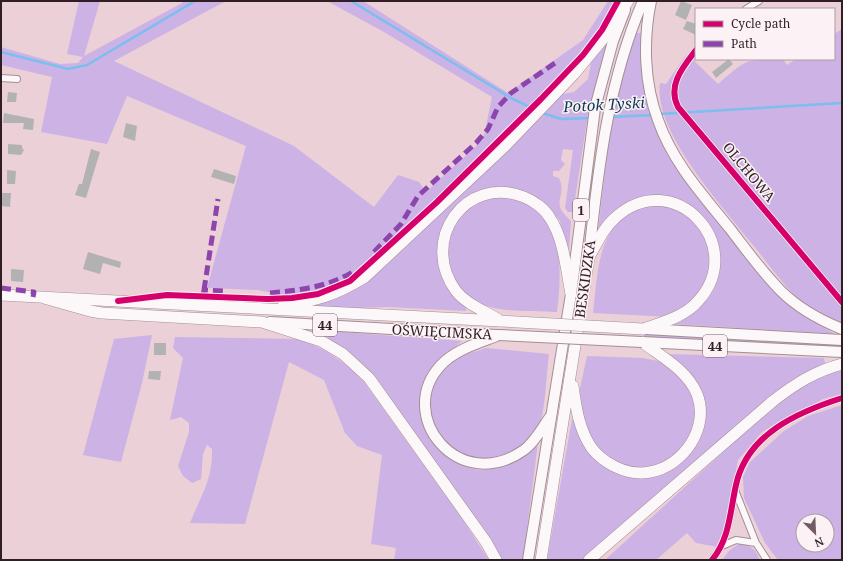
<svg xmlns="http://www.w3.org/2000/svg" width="843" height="561" font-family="'Noto Serif',serif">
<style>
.green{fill:#ccb2e5;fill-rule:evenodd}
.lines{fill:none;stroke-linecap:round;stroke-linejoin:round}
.stream{stroke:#7abfed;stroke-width:2.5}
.building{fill:#b3b2b3}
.street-casing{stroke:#a38f95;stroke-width:8}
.primary-casing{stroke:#a38f95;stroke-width:12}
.highway-casing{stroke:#a38f95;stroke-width:12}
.street{stroke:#fcf8f9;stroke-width:6}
.primary{stroke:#fcf8f9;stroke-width:10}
.highway{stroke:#fcf8f9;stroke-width:11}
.primary-bridge-casing{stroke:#a38f95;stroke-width:12;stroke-linecap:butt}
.highway-bridge-casing{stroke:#a38f95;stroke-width:12;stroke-linecap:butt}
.primary-bridge{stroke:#fcf8f9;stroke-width:10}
.highway-bridge{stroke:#fcf8f9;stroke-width:11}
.quiet{stroke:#8e44ad;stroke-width:5;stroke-dasharray:10 5;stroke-linecap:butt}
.cycleway-casing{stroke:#fcf2f5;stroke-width:8}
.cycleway{stroke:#d6006c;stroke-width:6}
.labels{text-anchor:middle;stroke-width:3;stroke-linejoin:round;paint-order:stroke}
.shield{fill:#fcf2f5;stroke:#6d5e63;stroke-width:1}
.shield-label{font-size:13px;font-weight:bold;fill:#301e24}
.street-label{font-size:14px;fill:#301e24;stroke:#fcf2f5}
.water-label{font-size:15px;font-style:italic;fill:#093951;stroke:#fcf2f5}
</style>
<rect width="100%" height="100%" fill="#ebd0d8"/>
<path class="green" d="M79 1H100L84 56 182 3V1H226L114 61 294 146 374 207 398 175 419 182 426 192 483 140 492 97 384 32 327 1H363L508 93 583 40 608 1H617L601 29 561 75 503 137 434 202 398 243 363 274 339 288 305 299 258 290 207 288 246 146 127 96 107 144 41 132 52 77 1 65V47L60 64 78 63 83 57 67 54Z
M842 29V325C827 317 808 310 796 297 780 281 767 262 753 245 724 208 653 132 660 83L666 84 687 54 718 84C747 59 745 59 783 59L787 65 796 59H834V34Z
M636 33H643L642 72 675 165 808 318 835 334 674 324C686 317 705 305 712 293 723 274 722 245 710 227 705 219 695 212 688 205L635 200 598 232 608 143 623 70Z
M608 41 588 114 573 212H568L565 208 573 150 563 149 561 160 565 164 559 171H553V176L559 178C568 198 548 201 571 221L569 248H566L560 221 548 207 505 188 451 213 443 226 439 240V257L466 305V311L387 307 333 309 302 307 349 291 559 95 574 92 588 79 591 63 604 43Z
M498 196C509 198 521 199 531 205 565 224 561 279 557 312 530 310 494 314 471 299 446 283 441 240 458 217 468 205 485 201 498 196Z
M648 204H667L703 228 713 262 698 297 670 317 593 313C597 280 597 236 626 214 631 209 641 207 648 204Z
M329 331 462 341C445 355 426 372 422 393 420 405 423 422 427 433 433 450 467 472 485 470 508 468 522 456 538 443L523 560H502L377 379 355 357 328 340Z
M643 334 842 344V348L642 338Z
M152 335 142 383 121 462 83 455 114 339Z
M175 337 301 339C329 352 343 360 364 382L461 517 489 560H394L396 548 371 544 382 455 357 446 345 433 324 380 289 362 245 524 190 523C201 495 213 480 212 449L207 445 203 454 201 479 192 483 183 476 178 466 189 432V423L181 417 170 420 183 358 173 348Z
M486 348 549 354C547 368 545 412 540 423 527 449 496 467 467 458 461 456 454 450 449 446 432 430 425 413 432 390 435 380 441 368 450 362 460 355 475 352 486 348Z
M665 354 824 358 825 363 792 382 709 451 583 560H547L572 419C578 428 579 440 585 448 605 476 631 480 663 473L705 415Z
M587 356 643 358 658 361 674 370 687 384 695 397 697 415 692 435 684 448 663 464 648 470 625 468 597 451 583 423 579 393Z
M842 368V394L823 399 762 432 738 460 725 532 718 547 696 543 687 533 656 560H605L758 420 794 389 817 376Z
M842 405V560H778L765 543 744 498 743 477 750 462 784 431 808 416ZM803 521H827V545H803Z
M739 544C752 546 755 548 760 560H722L730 550Z"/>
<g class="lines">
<path class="stream" d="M351 1 511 98 536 110
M1 52 68 69 87 65 195 1
M542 113 561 119 592 118
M659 114 842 103
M611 117 654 115"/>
</g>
<path class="building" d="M681 1 692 5 686 20 675 15Z
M687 21 696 24V35L683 29Z
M729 59 733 64 716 78 712 72Z
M8 92 17 93 16 102H7Z
M4 113 34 119 33 130 23 129 24 123H3Z
M126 123 137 126 135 141 123 137Z
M8 144 22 145V148L24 150 21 155 8 154Z
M91 149 100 152 86 198 75 195 79 184H82Z
M214 169 236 176 234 184 211 177Z
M7 170 16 171 15 184H7Z
M1 193H11L10 207 1 206Z
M88 252 121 262 120 268 103 263 100 274 83 269Z
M11 269 24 270 23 282 11 281Z
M154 343H166V355H154Z
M149 371H161L160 380 148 379Z"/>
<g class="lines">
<g class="street-casing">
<path id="street" d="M746 9 759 1
M696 50C683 67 667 85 678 107L842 302
M1 78 17 79
M735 490 756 543 767 560
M722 546 736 540 756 543
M712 560C730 538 730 511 736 485 747 434 798 412 842 398"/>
</g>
<g class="primary-casing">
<path id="primary" d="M651 1C643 40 644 83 658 120 673 163 703 195 731 230 747 251 763 273 781 291 798 308 820 320 842 329
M589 256C598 169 608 82 643 1
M270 322 496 335
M646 329 842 340
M499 335C479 343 456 349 441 365 394 415 459 496 524 450 535 442 542 428 550 417
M642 342 842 352
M528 560 571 294 595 108 613 41 625 10"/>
</g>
<g class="highway-casing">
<path id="highway" d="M1 295 501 321
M44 298 90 311 102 313 262 322 321 341 343 354 369 378 486 542 496 560
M283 306C318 300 334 296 365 277L505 146 574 74 603 39 628 1
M499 320C485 311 466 304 456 291 419 241 465 174 524 197 534 201 545 209 550 218 564 239 566 269 571 294
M573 386C576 408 579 429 591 447 595 453 601 458 607 462 619 470 635 475 650 472 684 466 710 427 697 394 687 370 662 357 642 342
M541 560 589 257C597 243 604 227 616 217 673 166 748 244 699 300 685 317 663 322 643 329
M589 560 773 401C795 384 815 371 842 364"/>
</g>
<use href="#street" class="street"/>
<use href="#primary" class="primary"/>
<use href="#highway" class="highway"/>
<g class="primary-bridge-casing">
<path id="primary-bridge" d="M499 335 642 342"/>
</g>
<g class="highway-bridge-casing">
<path id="highway-bridge" d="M501 321 643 329"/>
</g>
<use href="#primary-bridge" class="primary-bridge"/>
<use href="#highway-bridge" class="highway-bridge"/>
<path class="quiet" d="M374 252 401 224 418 196 476 143 488 129 498 107 511 93 558 61
M1 288 34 292 33 297
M204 290 218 199
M270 293C300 290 330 287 356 270
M203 296 204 290 224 291"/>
<g class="cycleway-casing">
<path id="cycleway" d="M696 50C683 67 667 85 678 107L842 302
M118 301 167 295 268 299 292 298 318 294 350 281 437 202 541 99 583 55 602 30 618 1
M712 560C730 538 730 511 736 485 747 434 798 412 842 398"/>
</g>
<use href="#cycleway" class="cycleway"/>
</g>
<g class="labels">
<g class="shield">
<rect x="573" y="199" width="16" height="22" rx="3"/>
<rect x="313" y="314" width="24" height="22" rx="3"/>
<rect x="703" y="335" width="24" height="22" rx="3"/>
</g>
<g class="shield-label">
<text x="581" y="215">1</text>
<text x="325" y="330">44</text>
<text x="715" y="351">44</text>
</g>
<g class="street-label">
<text transform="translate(749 172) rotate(50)" y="5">OLCHOWA</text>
<text transform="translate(585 279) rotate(-82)" y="5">BESKIDZKA</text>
<text transform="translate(442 332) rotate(3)" y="5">OŚWIĘCIMSKA</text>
</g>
<g class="water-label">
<text transform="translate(604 105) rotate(-3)" y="5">Potok Tyski</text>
</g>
</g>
<rect width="843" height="561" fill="none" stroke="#301e24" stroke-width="4"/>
<rect x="695" y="8" width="140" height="52" fill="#fcf2f5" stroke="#aa9da1"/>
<rect x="703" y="21" width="20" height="6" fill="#d6006c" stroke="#aa9da1"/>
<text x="731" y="28" font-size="12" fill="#301e24">Cycle path</text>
<rect x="703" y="41" width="20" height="6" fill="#8e44ad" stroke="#aa9da1"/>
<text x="731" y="48" font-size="12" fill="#301e24">Path</text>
<g transform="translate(815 533) rotate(156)"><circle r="19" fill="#fcf2f5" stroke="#aa9da1"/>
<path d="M0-3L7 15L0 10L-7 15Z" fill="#715c63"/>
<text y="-6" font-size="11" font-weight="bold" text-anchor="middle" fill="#301e24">N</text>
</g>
</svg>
